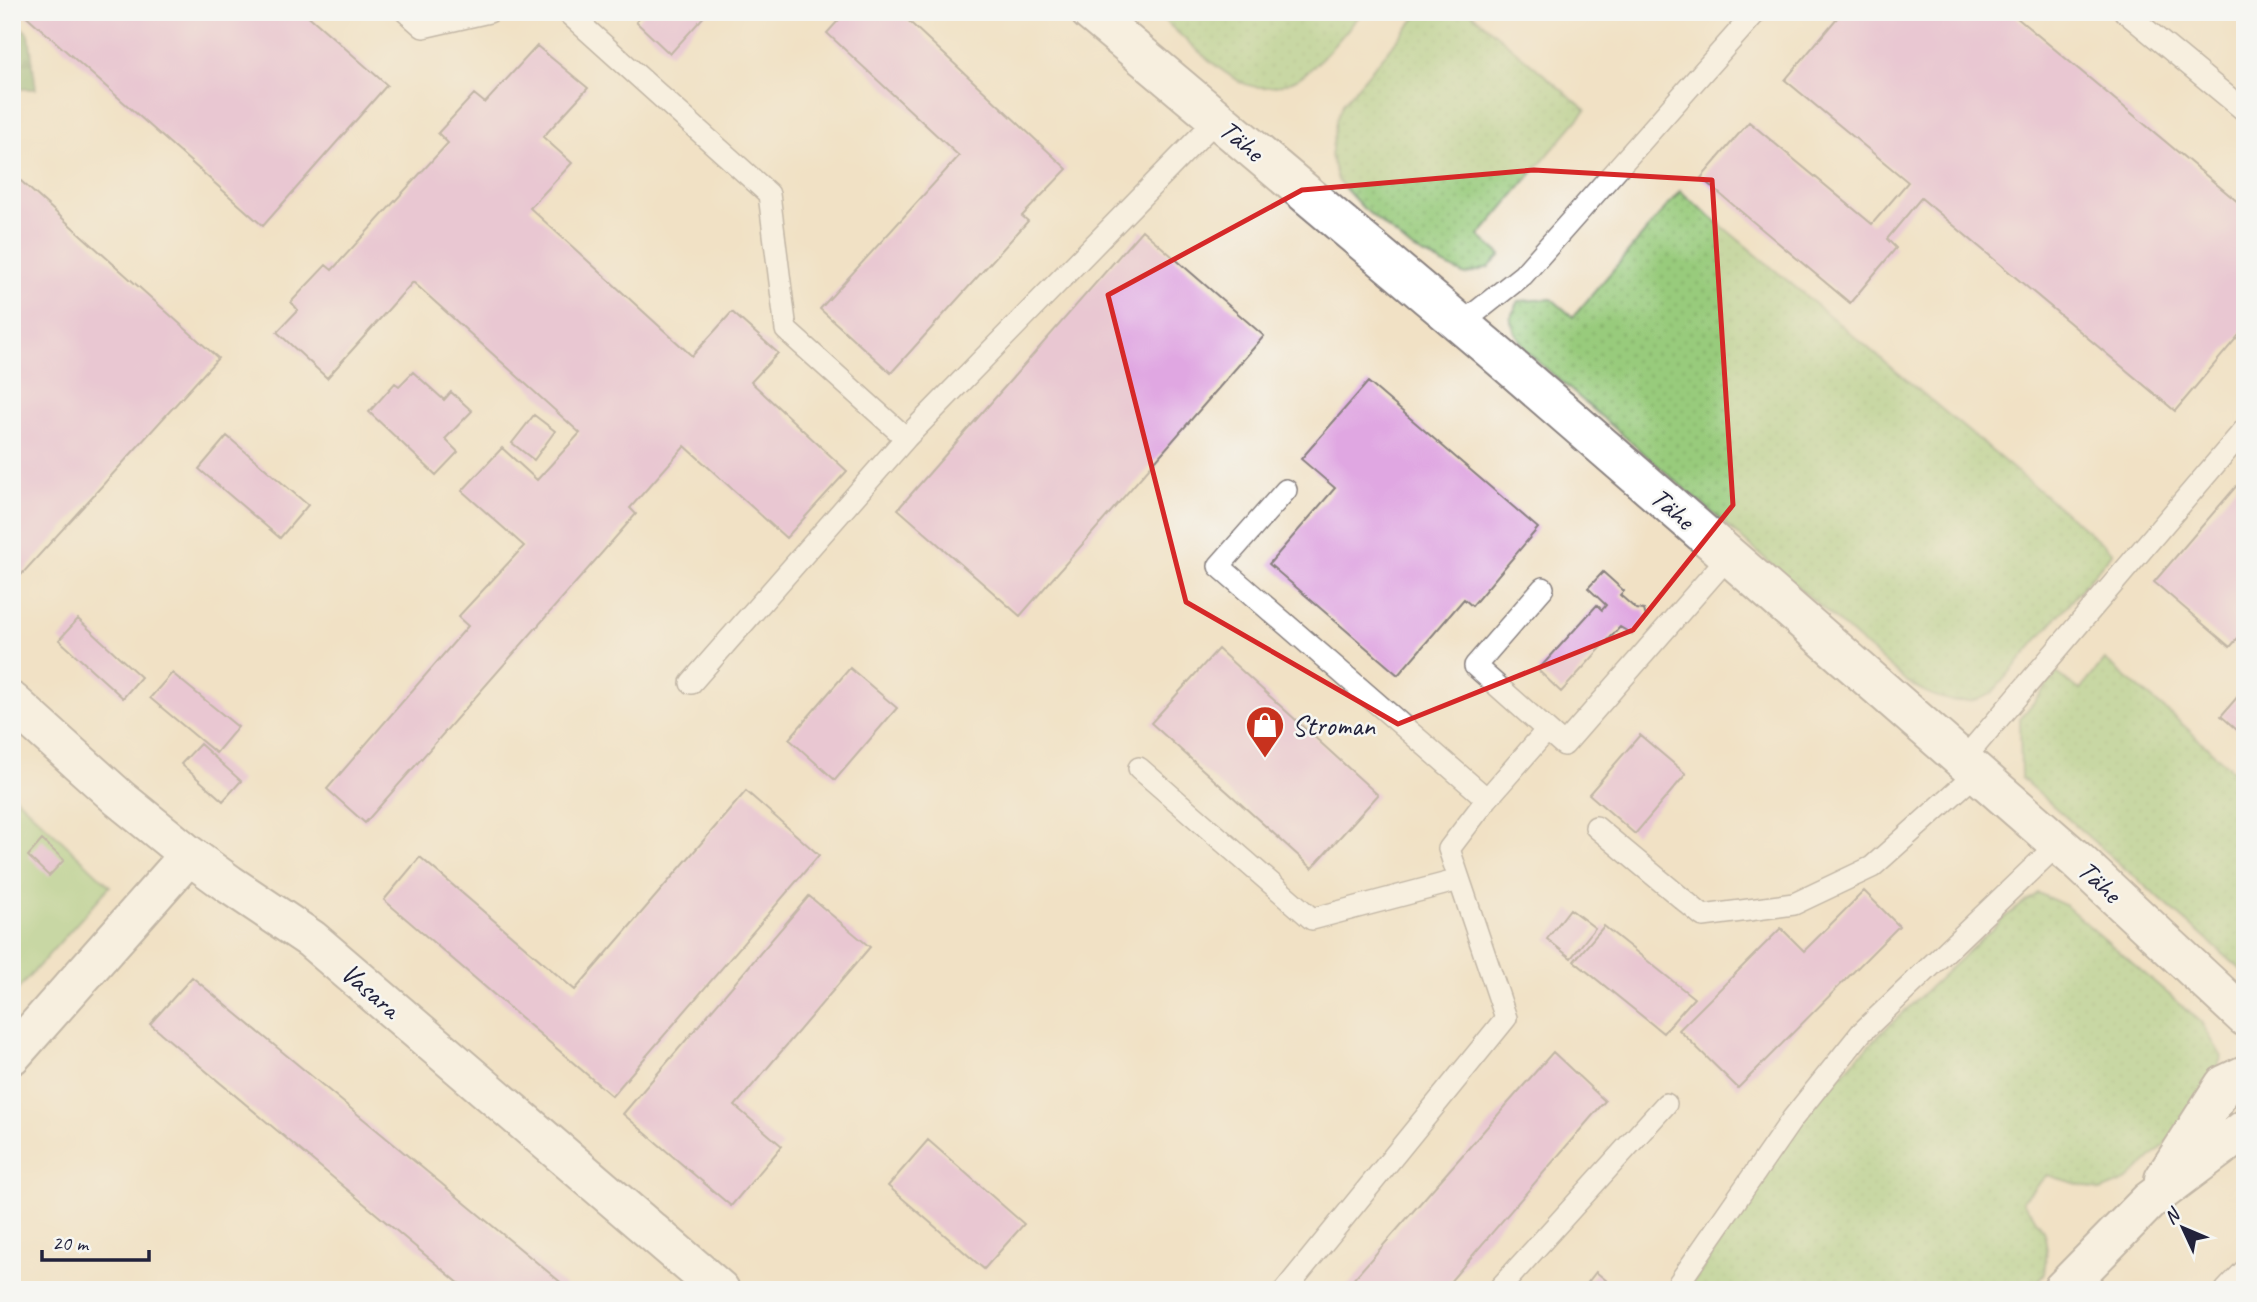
<svg xmlns="http://www.w3.org/2000/svg" width="2257" height="1302" font-family="Caveat,sans-serif">
<style>
.grass{fill:url(#grass-dots);stroke:#5d765b;stroke-width:2}
.forest{fill:url(#forest-firs);stroke:#4e6853;stroke-width:2}
.green{fill:#98cb7b;stroke:#5d765b;stroke-width:2}
.building{fill:#e0a7e2}
.lines{fill:none;stroke-linecap:round;stroke-linejoin:round}
.service-casing{stroke:#8a8280;stroke-width:24}
.minor-casing{stroke:#8a8280;stroke-width:42}
.service{stroke:#fff;stroke-width:21}
.minor{stroke:#fff;stroke-width:38}
.marked{fill:none;stroke:#d62828;stroke-width:5;stroke-linejoin:round}
.labels{text-anchor:middle;stroke-width:5;stroke-linejoin:round;paint-order:stroke}
.street-label{font-size:28px;fill:#22223b;stroke:#f6f6f2}
.poi-label{font-size:28px;fill:#22223b;stroke:#f6f6f2;text-anchor:start}
</style>
<defs>
<pattern id="grass-dots" width="8" height="8" patternUnits="userSpaceOnUse" patternTransform="scale(1.75)"><rect width="8" height="8" fill="#98cb7b"/><path d="M2 2h.1M6 6h.1" fill="none" stroke="#83ae6b" stroke-width="1.8" stroke-linecap="round"/></pattern>
<pattern id="forest-firs" width="22" height="20" patternUnits="userSpaceOnUse" patternTransform="scale(1.75)"><rect width="22" height="20" fill="#7aaf6b"/><path d="M5 1l3.5 6h-7zM16 11l3.5 6h-7z" fill="#648e59"/></pattern>
</defs>
<rect width="100%" height="100%" fill="#f6f6f2"/>
<filter id="ink" filterUnits="userSpaceOnUse"><feTurbulence type="fractalNoise" baseFrequency=".0143" numOctaves="2"/><feDisplacementMap in="SourceGraphic" scale="14" xChannelSelector="R" yChannelSelector="G"/><feConvolveMatrix kernelMatrix="1 2 1 2 8 2 1 2 1" color-interpolation-filters="sRGB"/></filter>
<filter id="wash" filterUnits="userSpaceOnUse"><feTurbulence type="fractalNoise" baseFrequency=".00686" numOctaves="4" result="noise"/><feDisplacementMap in="SourceGraphic" scale="28" xChannelSelector="R" yChannelSelector="G"/><feGaussianBlur stdDeviation="1.57" result="paint"/><feColorMatrix in="noise" values="0 0 0 0 0 0 0 0 0 0 0 0 0 0 0 0 0 1.4 0 .05"/><feComposite in="paint" operator="in"/></filter>
<g filter="url(#wash)">
<rect width="100%" height="100%" fill="#f1e1c5"/>
<path class="grass" d="M1155 12H1363C1344 32 1322 63 1299 78 1285 86 1263 90 1248 85 1220 75 1178 32 1155 12Z
M1421 12H1470L1586 110 1479 236 1501 255 1489 267 1465 275 1411 248 1363 208 1338 181 1331 156 1336 121 1343 103Z
M1680 191 2113 552 1992 693C1964 710 1932 698 1906 681L1527 352 1515 332 1510 318 1519 301 1552 299 1573 317Z
M2105 660 2180 722 2245 782V973L2021 778 2020 719 2057 673 2080 690Z
M2038 893 2065 905 2201 1022 2222 1057 2201 1098 2173 1137 2128 1180 2101 1191 2047 1175 2022 1201 2044 1230 2047 1250 2044 1274 2031 1290H1687L1719 1245 1766 1170 1816 1100 1880 1034 2005 917Z"/>
<path class="forest" d="M12 19 29 34 36 89H12Z"/>
<path class="green" d="M12 794 110 886 12 996Z"/>
<g id="blocks">
<path class="building" d="M22 12H304L387 85 263 226Z
M645 12H708L670 54 636 22Z
M846 12H899L1067 169 1022 216 1028 221 891 373 820 309 959 156 827 33Z
M1842 12H2010L2245 208V328L2175 411 1921 198 1887 239 1896 248 1850 303 1701 178 1749 122 1872 224 1908 182 1785 80Z
M537 46 588 88 543 137 572 163 530 208 692 356 732 312 778 353 751 382 847 471 786 538 685 446 630 508 636 514 365 823 327 789 468 626 458 617 524 546 462 491 502 448 537 480 580 433 413 282 327 378 277 332 298 310 291 302 326 265 332 270 448 143 438 133 474 94 485 103Z
M12 173 218 358 12 585Z
M1142 230 1264 336 1020 616 898 509Z
M413 372 444 400 451 392 472 411 445 439 458 452 436 475 369 412 395 383 399 386Z
M1368 382 1538 528 1472 606 1464 599 1398 675 1269 564 1335 488 1301 459Z
M534 415 555 431 534 460 512 443Z
M227 436 308 505 280 538 199 469Z
M2245 476V630L2230 647 2154 582Z
M1603 572 1624 591 1620 595 1636 609 1644 610 1646 617 1632 634 1620 627 1561 692 1538 670 1597 605 1602 610 1606 605 1588 588Z
M78 619 141 677 123 698 59 640Z
M1218 649 1378 795 1312 868 1151 723Z
M850 668 897 708 835 780 789 739Z
M172 673 238 727 216 753 150 698Z
M2245 688V737L2221 716Z
M1640 735 1686 774 1635 834 1589 794Z
M200 744 241 781 223 801 181 764Z
M746 791 819 855 612 1096 384 900 420 857 575 990Z
M42 840 64 860 49 876 28 856Z
M1864 891 1899 926 1738 1088 1679 1030 1781 928 1804 951Z
M809 896 870 947 735 1106 782 1146 731 1206 623 1114Z
M1570 909 1595 928 1571 958 1547 939Z
M1604 926 1694 998 1663 1033 1574 961Z
M192 977 570 1290H467L150 1024Z
M1553 1052 1605 1101 1443 1290H1344Z
M928 1140 1024 1224 984 1269 888 1186Z
M1596 1272 1618 1290H1582Z"/>
</g>
</g>
<g filter="url(#ink)">
<use href="#blocks" fill-opacity="0" stroke="#8a8280" stroke-width="2"/>
<g class="lines">
<g class="service-casing">
<path id="service" d="M406 12 423 27 489 12
M567 12 769 194 786 330 906 438
M2125 12 2245 111
M1461 324 1523 275 1756 12
M1286 490 1219 566 1487 799 1547 730
M1543 588 1475 666 1564 745 1729 556
M691 683 906 438 1217 119
M1963 760 2245 429
M1139 768 1312 919 1459 880
M1596 827 1703 916 1794 904 1872 867 1977 773
M1285 1290 1506 1018 1449 849 1487 799
M1498 1290 1666 1104
M1674 1290 1793 1118 1861 1033 2059 843
M2226 1290 2245 1270"/>
</g>
<g class="minor-casing">
<path id="minor" d="M1090 12 1488 347 1729 556 2078 861 2245 1017
M12 702 120 799 189 855 229 884 311 939 720 1290
M12 1055 189 855
M2164 1179 2224 1085 2245 1075
M2062 1290 2149 1201 2245 1129"/>
</g>
<use href="#service" class="service"/>
<use href="#minor" class="minor"/>
</g>
</g>
<path d="M0 0H2257V1302H0ZM1534 170 1712 180 1733 505 1633 630 1398 724 1186 602 1108 295 1302 190Z" fill="#f1e1c5" fill-opacity=".55" fill-rule="evenodd"/>
<path class="marked" d="M1534 170 1712 180 1733 505 1633 630 1398 724 1186 602 1108 295 1302 190Z"/>
<defs>
<g id="shop-pin" transform="scale(2.0125)"><path d="M0 17L-7.5 6A9.5 9.5 0 1 1 7.5 6Z" fill="#c8321e" stroke="#f6f6f2"/><path d="M-5-2.5h2.3a2.7 3.5 0 0 1 5.4 0H5L5.5 6h-11ZM-1.5-2.5h3a1.5 2.3 0 0 0-3 0Z" fill="#fff"/></g>
</defs>
<g fill-rule="evenodd">
<use href="#shop-pin" x="1265" y="725"/>
</g>
<g class="labels">
<g class="street-label">
<text transform="translate(1242 140) rotate(40)" y="10">Tähe</text>
<text transform="translate(1673 508) rotate(41)" y="10">Tähe</text>
<text transform="translate(2100 881) rotate(43)" y="10">Tähe</text>
<text transform="translate(371 990) rotate(41)" y="10">Vasara</text>
</g>
<g class="poi-label">
<text x="1292" y="735">Stroman</text>
</g>
</g>
<rect width="2257" height="1302" fill="none" stroke="#f6f6f2" stroke-width="42"/>
<g transform="translate(2183 1228) rotate(314)" stroke="#f6f6f2" stroke-width="5" paint-order="stroke">
<path d="M0-5L12 26L0 18L-12 26Z" fill="#22223b"/>
<text y="-10" font-size="19" font-weight="bold" text-anchor="middle" fill="#22223b">N</text>
</g>
<path d="M42 1250v10h107v-10" fill="none" stroke="#22223b" stroke-width="3.5"/>
<text x="52" y="1250" font-size="21" fill="#22223b" stroke="#f6f6f2" stroke-width="5" paint-order="stroke">20 m</text>
</svg>
